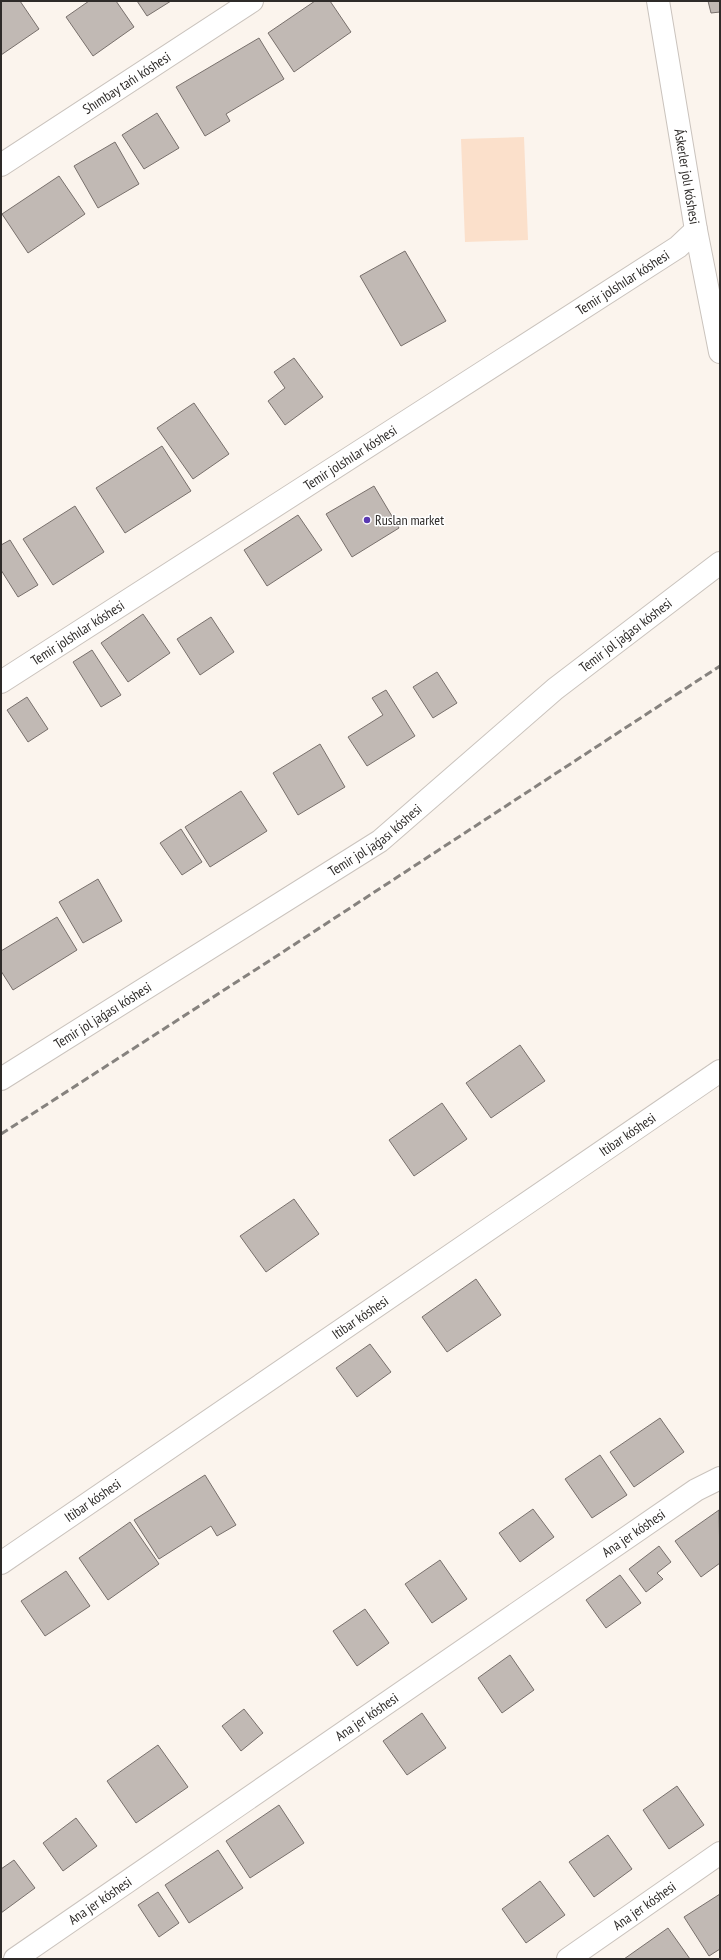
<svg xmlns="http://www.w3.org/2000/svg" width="721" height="1960" font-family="'PT Sans Narrow',sans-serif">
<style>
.green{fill:#fbe0cb}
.building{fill:#c1b9b4;stroke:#78706c}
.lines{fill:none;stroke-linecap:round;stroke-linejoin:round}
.minor-casing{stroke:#cac3bd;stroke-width:24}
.minor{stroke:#fff;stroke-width:22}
.rail{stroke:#86827e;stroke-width:3;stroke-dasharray:8 4;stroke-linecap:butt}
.poi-dot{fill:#5a3ab2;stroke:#fff;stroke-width:1.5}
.labels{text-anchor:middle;stroke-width:3;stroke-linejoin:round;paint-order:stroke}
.street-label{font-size:14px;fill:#2e2b29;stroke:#fff}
.poi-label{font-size:14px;fill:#2e2b29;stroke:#fff;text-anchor:start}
</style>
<rect width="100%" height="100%" fill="#fbf4ed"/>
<path class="green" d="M524 137 528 240 465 242 461 139Z"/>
<path class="building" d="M1 1H20L39 29 1 55Z
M89 1H116L134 27 93 56 66 17Z
M137 1H171L147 16Z
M315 1H330L351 32 294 72 268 33Z
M708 1H720V12L711 13Z
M259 38 284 79 226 114 230 121 205 136 176 87Z
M157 113 179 148 144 169 122 135Z
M115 142 139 184 98 208 74 166Z
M59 176 85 214 28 253 2 214Z
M405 251 446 321 401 346 360 276Z
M294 358 323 397 285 425 268 401 285 388 274 372Z
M194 403 229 454 193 479 157 428Z
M162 446 191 491 125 533 96 488Z
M374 486 399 528 352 557 326 514Z
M75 506 104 552 53 585 23 539Z
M298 515 322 550 267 586 244 550Z
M10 540 38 585 18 597 1 570V545Z
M143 614 170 653 128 682 101 643Z
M211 617 234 652 200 675 177 639Z
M92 650 121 695 101 707 73 662Z
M437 672 457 703 433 718 413 687Z
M386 690 415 736 367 766 348 737 383 715 372 698Z
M27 697 48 729 28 742 7 710Z
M320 744 345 787 298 815 273 773Z
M241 791 267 831 210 867 185 827Z
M181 829 202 862 182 875 160 843Z
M98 879 122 921 83 943 59 902Z
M57 917 77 950 13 990 1 971V951Z
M520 1045 545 1081 491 1118 466 1083Z
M442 1103 467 1139 414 1176 389 1140Z
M294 1199 319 1234 266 1272 240 1236Z
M476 1279 501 1315 447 1352 422 1317Z
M370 1344 391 1372 357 1397 336 1368Z
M660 1418 684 1452 634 1487 610 1452Z
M600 1455 627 1495 592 1518 565 1479Z
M205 1475 236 1525 217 1536 211 1526 159 1559 134 1520Z
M533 1509 554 1537 520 1562 499 1533Z
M719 1510 720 1563 701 1577 675 1541Z
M130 1522 159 1564 108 1600 79 1558Z
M659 1546 671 1562 657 1573 663 1579 646 1592 629 1569Z
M440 1560 467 1599 432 1623 405 1584Z
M66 1571 90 1606 45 1636 21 1601Z
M620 1575 641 1603 606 1628 586 1600Z
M365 1609 389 1643 357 1666 333 1631Z
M510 1655 534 1690 502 1713 478 1678Z
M244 1709 263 1733 241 1751 222 1726Z
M422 1713 446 1748 407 1775 383 1741Z
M158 1745 188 1787 136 1823 107 1781Z
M677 1786 704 1825 669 1849 643 1810Z
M279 1805 304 1843 250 1878 226 1841Z
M76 1818 97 1846 63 1871 43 1843Z
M608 1835 632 1869 594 1897 569 1862Z
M218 1850 243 1888 189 1923 165 1885Z
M14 1860 35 1888 1 1913V1869Z
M540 1881 565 1915 526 1943 502 1909Z
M158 1892 179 1923 159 1937 138 1905Z
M720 1894V1949L709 1956 684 1917Z
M668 1928 690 1959H624Z"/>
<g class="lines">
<g class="minor-casing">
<g id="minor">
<path id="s1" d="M658 1 696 230 720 352"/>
<path id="s2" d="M1 165 252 1"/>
<path id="s3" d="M1 682 678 247 696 230"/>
<path id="s4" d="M1 1079 380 841 555 689 720 563"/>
<path id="s5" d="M1 1563 720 1071"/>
<path id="s6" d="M15 1959 696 1490 720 1478"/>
<path id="s7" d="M568 1959 720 1853"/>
</g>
</g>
<use href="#minor" class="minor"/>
<path class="rail" d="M1 1134 266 963 720 666"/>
</g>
<circle class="poi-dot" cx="367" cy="520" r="4"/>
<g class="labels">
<g class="street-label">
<text dy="5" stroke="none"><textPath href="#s2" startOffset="150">Shımbay tańı kóshesi</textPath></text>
<text dy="5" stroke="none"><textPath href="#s1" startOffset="178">Áskerler jolı kóshesi</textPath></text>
<text dy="5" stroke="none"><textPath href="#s3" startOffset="739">Temir jolshılar kóshesi</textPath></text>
<text dy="5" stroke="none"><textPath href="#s3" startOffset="415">Temir jolshılar kóshesi</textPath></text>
<text dy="5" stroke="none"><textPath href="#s3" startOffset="91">Temir jolshılar kóshesi</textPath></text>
<text dy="5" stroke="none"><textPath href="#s4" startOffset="768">Temir jol jaǵası kóshesi</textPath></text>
<text dy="5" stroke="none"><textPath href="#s4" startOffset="444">Temir jol jaǵası kóshesi</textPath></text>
<text dy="5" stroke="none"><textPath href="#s4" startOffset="120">Temir jol jaǵası kóshesi</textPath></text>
<text dy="5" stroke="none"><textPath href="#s5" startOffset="759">Itibar kóshesi</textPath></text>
<text dy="5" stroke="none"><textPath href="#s5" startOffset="435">Itibar kóshesi</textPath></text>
<text dy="5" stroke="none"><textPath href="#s5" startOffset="111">Itibar kóshesi</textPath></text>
<text dy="5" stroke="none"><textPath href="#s6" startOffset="751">Ana jer kóshesi</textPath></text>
<text dy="5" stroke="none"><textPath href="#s6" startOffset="427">Ana jer kóshesi</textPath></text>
<text dy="5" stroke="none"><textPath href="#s6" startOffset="103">Ana jer kóshesi</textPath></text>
<text dy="5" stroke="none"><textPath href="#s7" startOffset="93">Ana jer kóshesi</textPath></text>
</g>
<g class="poi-label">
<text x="375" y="525">Ruslan market</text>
</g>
</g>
<rect width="721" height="1960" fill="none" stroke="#2e2b29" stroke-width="4"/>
</svg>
